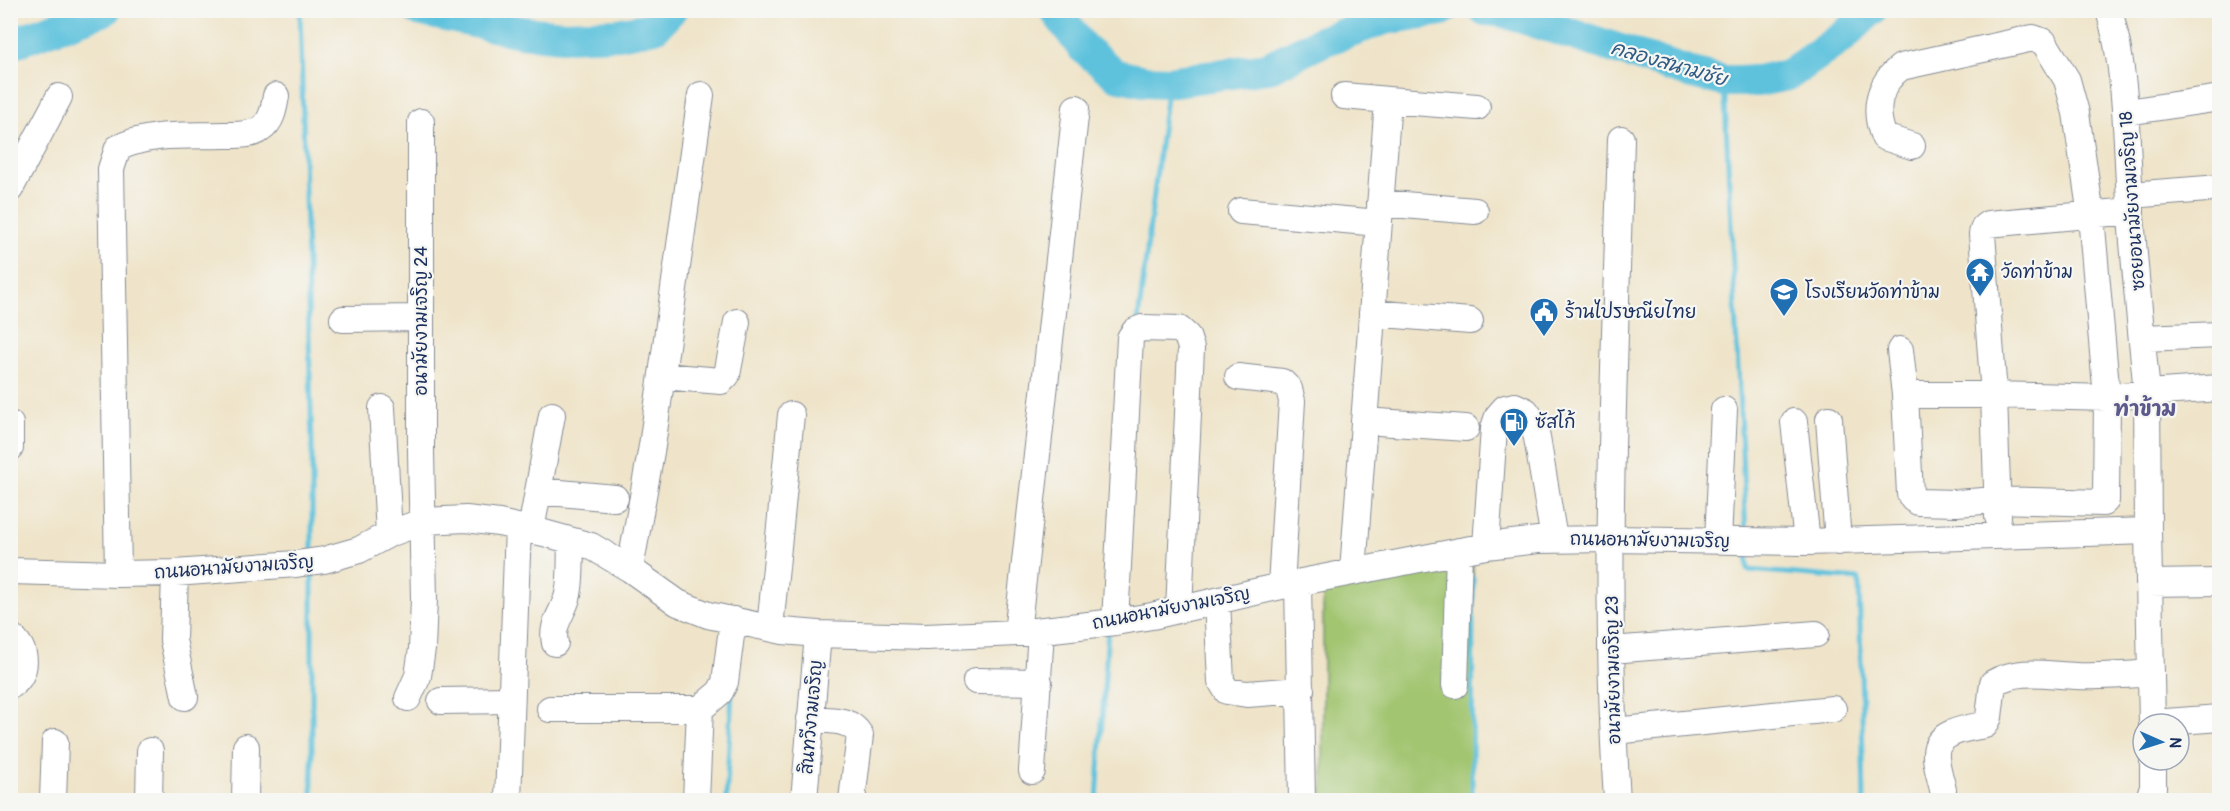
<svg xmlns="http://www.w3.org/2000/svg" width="2230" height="811" font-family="Pangolin,'Playpen Sans Thai',sans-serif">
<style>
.green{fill:#a1c56f;stroke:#5e7a66;stroke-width:1.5}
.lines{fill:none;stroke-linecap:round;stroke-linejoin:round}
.stream{stroke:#5fc2dd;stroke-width:5}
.river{stroke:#5fc2dd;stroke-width:32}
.minor-casing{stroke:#858a94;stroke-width:28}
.minor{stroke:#fff;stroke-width:26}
.labels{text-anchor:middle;stroke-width:4.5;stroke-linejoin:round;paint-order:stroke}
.street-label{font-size:18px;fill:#1b2f5e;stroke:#f6f6f2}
.poi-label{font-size:18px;fill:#1b2f5e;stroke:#f6f6f2;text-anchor:start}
.water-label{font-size:20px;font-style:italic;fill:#2f5b84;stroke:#f6f6f2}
.quarter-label{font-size:21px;font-weight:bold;fill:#5c598c;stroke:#f6f6f2}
</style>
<rect width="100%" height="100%" fill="#f6f6f2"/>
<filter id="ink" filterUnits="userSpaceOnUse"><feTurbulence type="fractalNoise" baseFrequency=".0167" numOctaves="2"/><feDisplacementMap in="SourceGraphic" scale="12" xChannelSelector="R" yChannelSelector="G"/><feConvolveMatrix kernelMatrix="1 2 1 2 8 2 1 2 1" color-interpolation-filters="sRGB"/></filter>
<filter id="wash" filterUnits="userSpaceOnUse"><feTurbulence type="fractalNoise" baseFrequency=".008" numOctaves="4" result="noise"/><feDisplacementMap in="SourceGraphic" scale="24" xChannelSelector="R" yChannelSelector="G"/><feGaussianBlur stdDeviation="1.35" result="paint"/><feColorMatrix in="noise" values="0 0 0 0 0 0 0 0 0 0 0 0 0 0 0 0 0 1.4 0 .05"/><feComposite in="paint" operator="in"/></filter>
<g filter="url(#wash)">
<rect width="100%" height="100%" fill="#efe4c9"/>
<path class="green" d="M1473 546 1472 800H1323V577Z"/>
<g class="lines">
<path class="stream" d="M300 10 312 446V556
M1724 81 1746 535
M1138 321 1168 82
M1747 547 1748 570 1859 579 1864 800
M312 568V800
M726 800 732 691
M1097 800 1108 629
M1472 800 1473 578"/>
<path class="river" d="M418 10 521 32 563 36 618 34 655 27 671 10
M1055 10 1082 47 1116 75 1144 81 1168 82 1267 68 1323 41 1385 19 1442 10
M1485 10 1501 11 1688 72 1724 81H1757L1788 75 1844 36 1871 10
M10 44 105 10"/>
</g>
</g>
<g filter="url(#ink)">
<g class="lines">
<g class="minor-casing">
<path id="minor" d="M1344 96 1388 100
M2127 112 2220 98
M10 189 59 97
M2130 195 2220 188
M1380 203 1475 211
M1241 211 1379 223
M1372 313 1470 321
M343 319 420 318
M2142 338 2220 335
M1900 350 1905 395 1910 494 1913 499 1918 502 1956 503 1997 500 2103 503 2106 500 2107 398 2091 216 2076 113 2067 80 2044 42 2033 38 1901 67C1878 84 1873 110 1884 137L1912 146
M662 376 721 381 727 375 737 322
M1238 377 1282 382 1289 389 1292 401 1281 586
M1905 395H1994L2107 398 2147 393C2141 329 2134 265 2130 201 2126 137 2127 73 2109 10
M382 408 389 534
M1829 419 1838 542
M1364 421 1466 428
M1794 422 1807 542
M10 424V448
M538 491 615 498
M1998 517 1994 395 1982 234 1984 227 1988 224 2131 211
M531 530 552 415
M2148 531 2152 724
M1718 541 1724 410
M1486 546 1494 428 1498 416 1505 408 1515 406 1526 411 1532 420 1537 438 1554 539
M630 569 652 446 701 95
M10 571 118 574 175 573 296 564 324 560 359 550 389 534 424 521 466 519 499 523 544 533 591 546 630 569 678 603 708 615 783 631 818 634 926 637 1017 633 1115 622 1152 616 1281 586 1486 546 1538 540 1611 539 1807 542 2148 531 2147 393 2220 388
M1353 571 1388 100 1477 107
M175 573 173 640 185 697
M118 574 111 169 118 148C149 132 190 136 224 135 236 135 251 136 261 129 272 122 274 108 276 96
M1298 583 1302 800
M2149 583 2220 582
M1217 601 1221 681 1227 691 1247 694 1301 690
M1115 622 1130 338 1135 331 1142 328 1179 329 1187 336 1191 348 1179 610
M770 628 791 415
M1017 633 1076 108
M10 636C28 647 29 675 10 686
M555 643C551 624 562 615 567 598 572 583 570 557 571 541
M1611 650 1816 634
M976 681 1039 682
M1455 685 1459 551
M408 698 418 676 422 649 424 599 421 452V122
M441 701 511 700
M550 709H700
M810 719C829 721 849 717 860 735L852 800
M2152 723 2220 718
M1614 731 1833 709
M1032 771 1041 631
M1943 790C1941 779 1935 764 1936 753 1937 731 1969 728 1985 725L1989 717 1993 683C2019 668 2047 675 2076 676 2101 677 2126 675 2151 673
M53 800 55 742
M149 800 150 751
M245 800 246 747
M508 800 518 527
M696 800 700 709 720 692 725 682 733 620
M804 800 818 634
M1617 800C1603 580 1615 359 1621 139
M2148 800 2153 788V760"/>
</g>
<use href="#minor" class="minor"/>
</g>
</g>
<defs>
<g id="temple-pin" transform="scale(1.5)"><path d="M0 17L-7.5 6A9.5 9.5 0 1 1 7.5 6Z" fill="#1f6fb2" stroke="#f6f6f2"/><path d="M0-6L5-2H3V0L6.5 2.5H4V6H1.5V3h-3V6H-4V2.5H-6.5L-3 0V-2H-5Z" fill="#fff"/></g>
<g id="school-pin" transform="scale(1.5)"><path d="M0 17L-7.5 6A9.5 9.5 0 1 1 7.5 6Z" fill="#1f6fb2" stroke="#f6f6f2"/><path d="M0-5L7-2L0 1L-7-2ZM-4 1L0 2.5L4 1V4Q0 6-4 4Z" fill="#fff"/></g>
<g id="civic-pin" transform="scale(1.5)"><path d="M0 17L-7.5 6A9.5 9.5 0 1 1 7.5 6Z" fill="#1f6fb2" stroke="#f6f6f2"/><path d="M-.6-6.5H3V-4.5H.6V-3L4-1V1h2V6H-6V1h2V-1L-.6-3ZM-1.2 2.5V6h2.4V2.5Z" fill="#fff"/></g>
<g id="fuel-pin" transform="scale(1.5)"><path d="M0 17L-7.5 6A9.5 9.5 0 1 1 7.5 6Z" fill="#1f6fb2" stroke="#f6f6f2"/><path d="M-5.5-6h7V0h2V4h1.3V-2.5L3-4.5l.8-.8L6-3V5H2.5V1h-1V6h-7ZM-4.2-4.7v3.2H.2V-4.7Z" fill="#fff"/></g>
</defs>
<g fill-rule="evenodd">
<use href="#temple-pin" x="1980" y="272"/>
<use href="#school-pin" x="1784" y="292"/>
<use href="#civic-pin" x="1544" y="312"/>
<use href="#fuel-pin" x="1514" y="422"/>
</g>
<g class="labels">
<g class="street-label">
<text transform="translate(2132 201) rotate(-94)" y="6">ซอยอนามัยงามเจริญ 18</text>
<text transform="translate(421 321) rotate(-90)" y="6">อนามัยงามเจริญ 24</text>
<text transform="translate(1650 540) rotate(1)" y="6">ถนนอนามัยงามเจริญ</text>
<text transform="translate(234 567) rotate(-4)" y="6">ถนนอนามัยงามเจริญ</text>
<text transform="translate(1171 608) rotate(-11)" y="6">ถนนอนามัยงามเจริญ</text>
<text transform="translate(1613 670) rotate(-91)" y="6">อนามัยงามเจริญ 23</text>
<text transform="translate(811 717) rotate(-85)" y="6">สินทวีงามเจริญ</text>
</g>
<g class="poi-label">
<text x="2001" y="278">วัดท่าข้าม</text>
<text x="1805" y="298">โรงเรียนวัดท่าข้าม</text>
<text x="1565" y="318">ร้านไปรษณียไทย</text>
<text x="1535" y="428">ซัสโก้</text>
</g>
<g class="water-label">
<text transform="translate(1669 63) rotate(16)" y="7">คลองสนามชัย</text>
</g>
<g class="quarter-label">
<text x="2145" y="416">ท่าข้าม</text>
</g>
</g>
<rect width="2230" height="811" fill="none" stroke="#f6f6f2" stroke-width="36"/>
<g transform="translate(2161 742) rotate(93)"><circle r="28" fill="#f6f6f2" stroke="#9ea6b7" stroke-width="1.5"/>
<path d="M0-4.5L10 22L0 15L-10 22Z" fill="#1f6fb2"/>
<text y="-9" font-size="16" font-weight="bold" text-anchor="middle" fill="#1b2f5e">N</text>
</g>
</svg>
